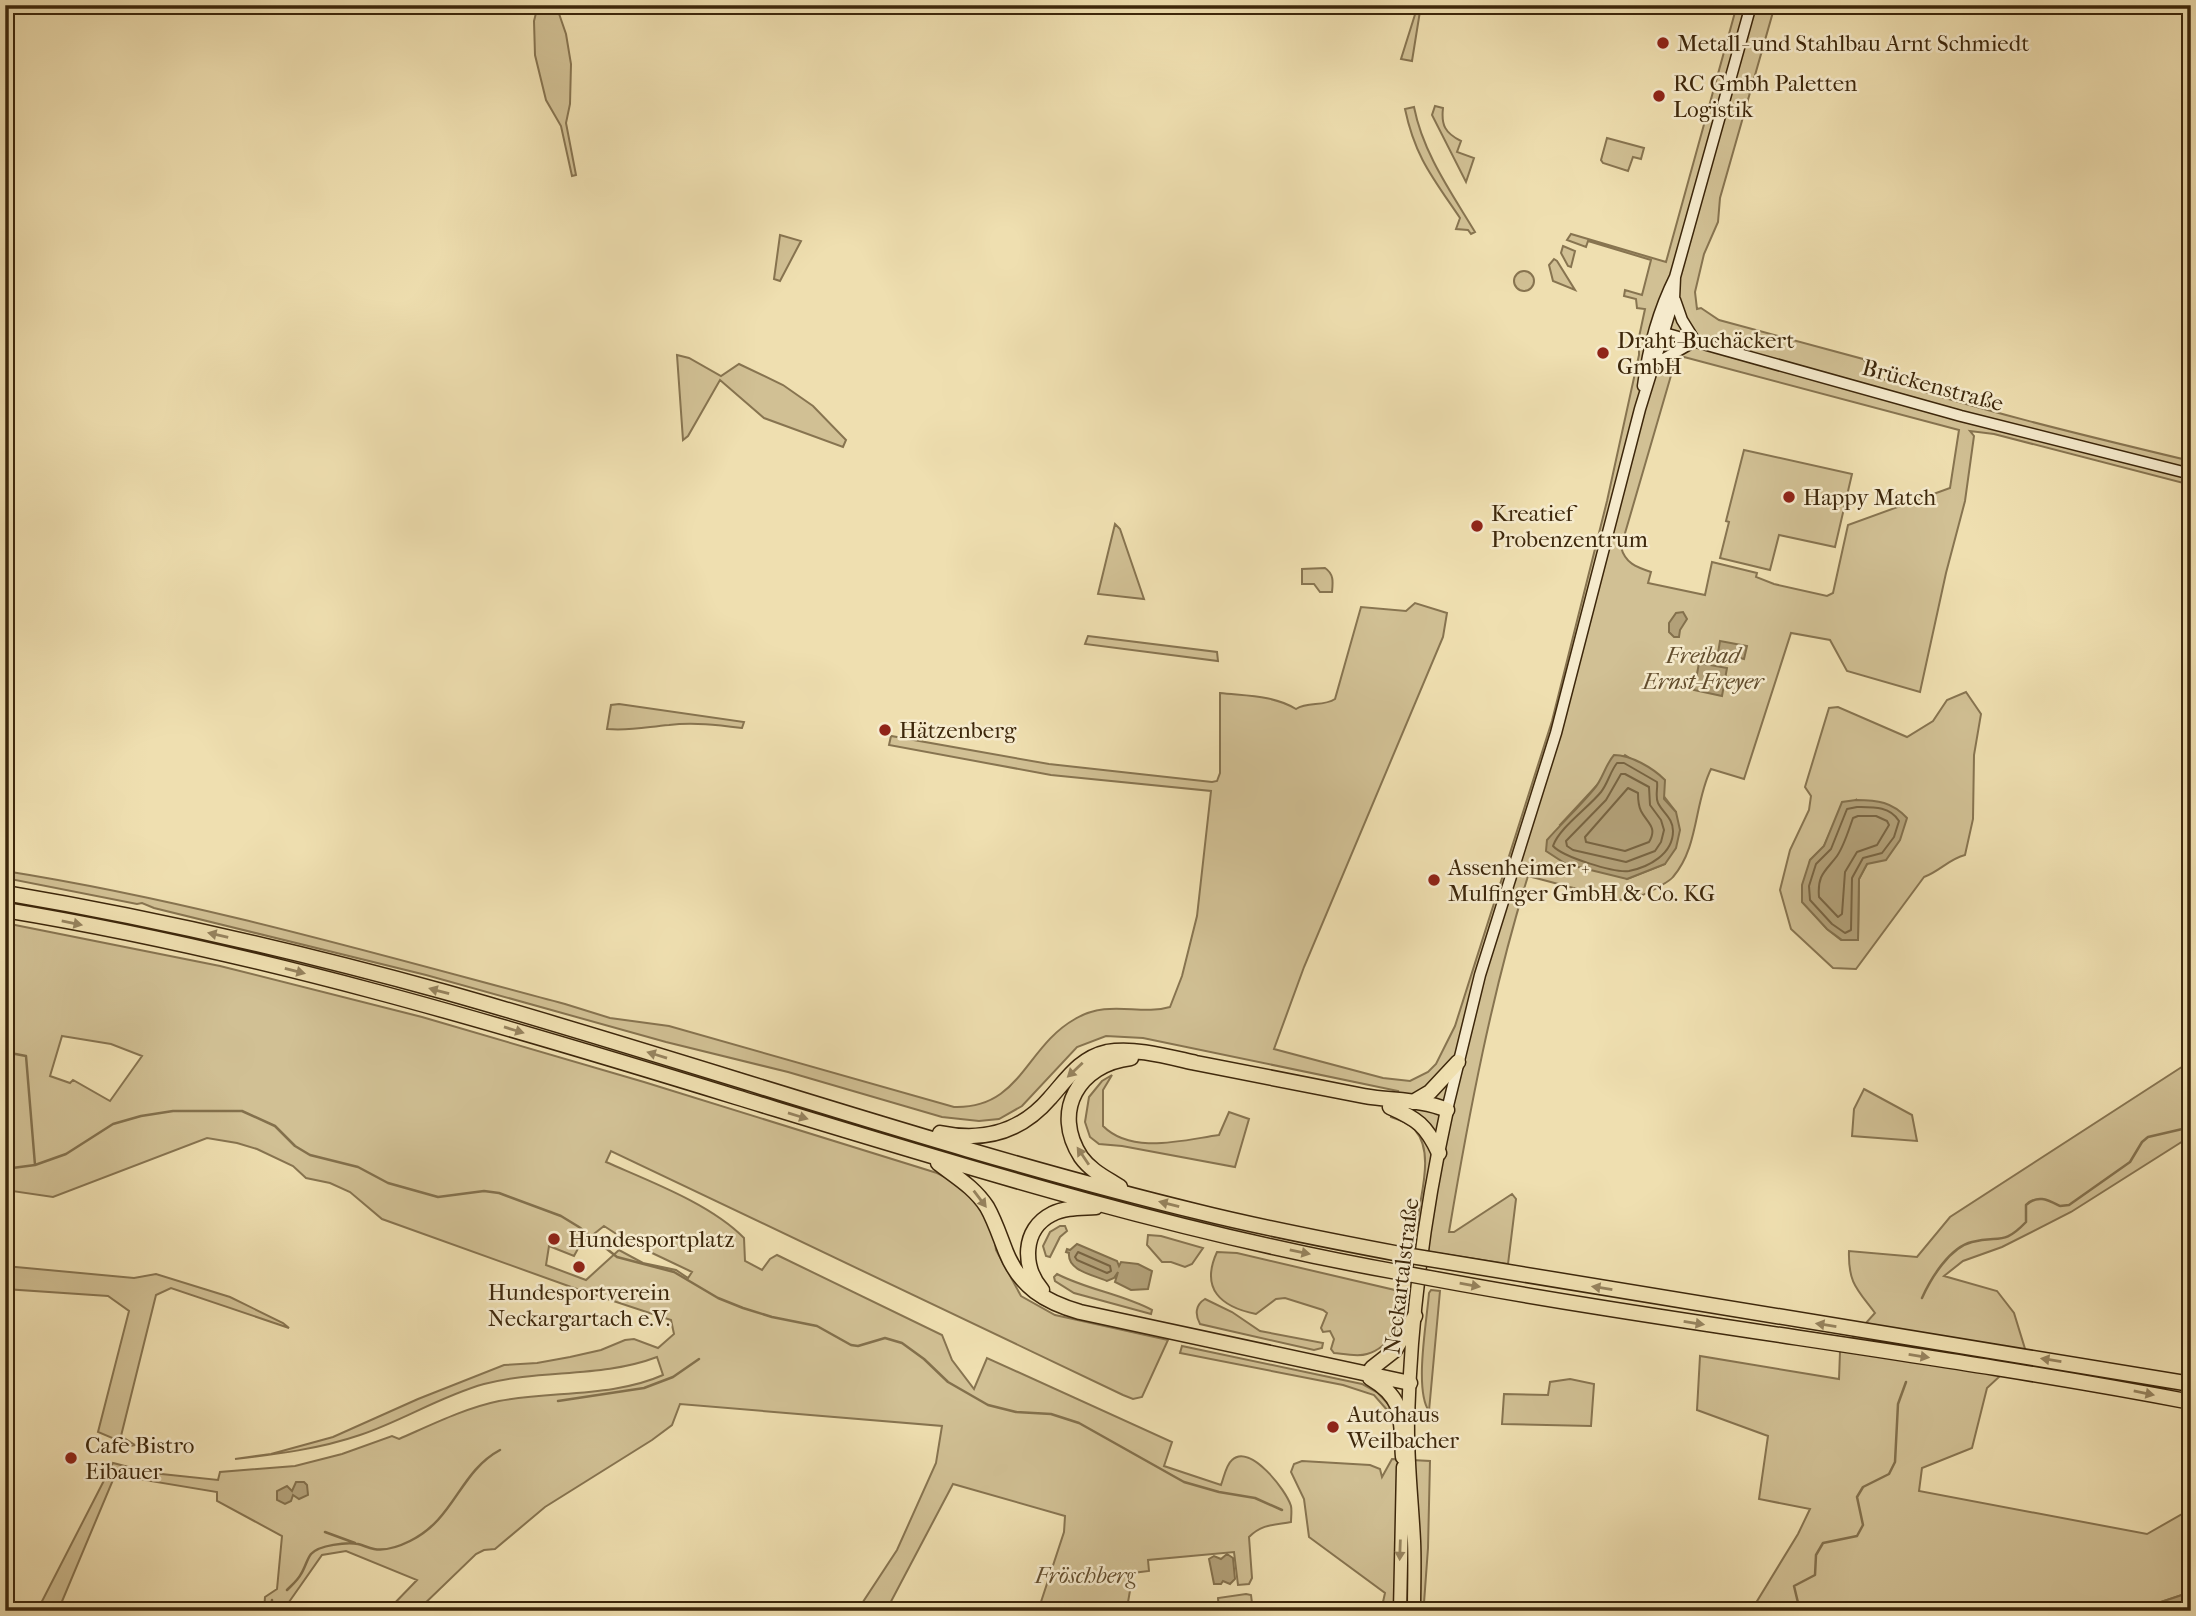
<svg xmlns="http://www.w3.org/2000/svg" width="2196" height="1616" font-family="'IM FELL French Canon',serif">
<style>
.green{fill:#d1c094;stroke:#877450;stroke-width:2;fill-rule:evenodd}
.water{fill:#b2a078;stroke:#83704c;stroke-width:2}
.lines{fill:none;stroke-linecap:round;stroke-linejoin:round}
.shore{stroke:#786442;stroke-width:2}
.stream{stroke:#83704c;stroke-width:2.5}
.secondary-casing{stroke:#3d270b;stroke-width:13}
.primary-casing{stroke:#3d270b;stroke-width:15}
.highway-casing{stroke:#3d270b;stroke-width:17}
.secondary{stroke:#f5eacc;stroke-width:10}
.primary{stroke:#efdfb0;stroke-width:12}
.highway{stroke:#efdfb0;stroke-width:14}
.highway-bridge-casing{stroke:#3d270b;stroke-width:17;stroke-linecap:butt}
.highway-bridge{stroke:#efdfb0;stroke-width:14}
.oneway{fill:#96835e}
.poi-dot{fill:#8f2418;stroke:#f5eacc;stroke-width:2.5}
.labels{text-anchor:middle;stroke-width:5;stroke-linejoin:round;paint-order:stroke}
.poi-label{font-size:23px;fill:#3d270b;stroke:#f5eacc;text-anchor:start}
.street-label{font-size:23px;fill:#3d270b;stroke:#f5eacc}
.park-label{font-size:23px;font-style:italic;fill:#624d2d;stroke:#f5eacc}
</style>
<rect width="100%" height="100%" fill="#efdfb0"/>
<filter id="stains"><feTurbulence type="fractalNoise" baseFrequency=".00286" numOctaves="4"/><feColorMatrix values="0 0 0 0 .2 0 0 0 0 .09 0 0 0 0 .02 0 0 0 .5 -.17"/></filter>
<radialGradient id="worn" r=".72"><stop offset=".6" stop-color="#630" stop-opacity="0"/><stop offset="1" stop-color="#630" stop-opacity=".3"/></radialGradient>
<path class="green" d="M538 5H556L566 34 571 64 570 104 566 123 576 175 572 176 561 126 546 100 535 55 534 21Z
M1418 5H1421L1412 61 1401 59Z
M1737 5H1775L1720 198 1718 222 1704 254 1695 292 1697 309 1701 308 1719 320 1863 359 1867 364V374C1974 409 2082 435 2191 461V485L1994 434 1970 431 1974 436 1965 501 1946 573 1920 692 1847 671 1830 640 1791 633 1744 779 1711 769C1694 803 1699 847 1673 877 1669 882 1661 885 1655 889 1644 896 1632 899 1619 900L1528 876C1492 992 1469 1113 1449 1232H1454L1512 1194 1516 1199 1508 1264 1417 1250C1418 1245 1420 1239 1420 1233 1419 1227 1417 1224 1418 1217 1421 1193 1434 1151 1415 1130 1409 1123 1400 1120 1391 1117L1398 1091 1143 1038 1106 1036 1077 1047 1022 1106 999 1119 979 1121 942 1117 788 1072 666 1042 426 975 154 908 142 903 137 904 5 878V871C195 901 380 955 565 1004L610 1018 669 1026 954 1107C1021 1109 1025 1047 1075 1019 1109 999 1139 1016 1170 1007L1182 976 1197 916 1211 791 1051 775 889 745 891 736 1049 764 1212 782 1217 781 1220 773V693C1246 696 1273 695 1296 709 1308 701 1323 707 1335 699L1361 607 1406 611 1415 603 1447 613 1443 637 1304 967 1274 1049 1383 1078 1410 1081 1428 1072 1436 1064 1455 1026 1552 721 1607 501 1639 355V337L1645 309 1637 308 1636 299 1624 296 1625 290 1642 295 1651 260 1588 241 1586 247 1567 240 1571 234 1666 262ZM1684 357 1959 430 1950 488 1848 525 1833 593 1827 596 1774 584 1756 577 1757 573 1712 562 1705 595 1648 583 1651 572C1636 567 1625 563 1621 547L1672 372 1677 362ZM1625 755 1639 764 1676 812 1665 864 1627 879 1560 825Z
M1435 106 1443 108C1441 125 1445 133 1461 141L1457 152 1474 158 1466 182 1432 115Z
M1414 107C1423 153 1451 192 1475 232L1471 234 1468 230 1456 229 1460 218C1433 178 1415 157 1405 109Z
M1607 138 1644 148 1641 159 1633 157 1628 171 1603 163 1601 160Z
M780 235 801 241 780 281 774 279Z
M1563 246 1575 251 1571 267 1568 266 1561 253Z
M1554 259 1557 261 1575 290 1553 281 1549 265Z
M1514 281a10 10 0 1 1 20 0a10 10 0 1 1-20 0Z
M677 355 689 358 721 376 739 364 783 385 813 406 846 440 843 447 764 418 720 380 688 436 683 440Z
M1744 450 1852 474 1835 547 1779 535 1770 570 1720 558 1729 522 1726 521Z
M1115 524 1120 529 1144 599 1098 594Z
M1325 568C1334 574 1333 582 1332 592H1320L1314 584H1302V569Z
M1088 636 1217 652 1218 661 1085 644Z
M1966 692 1981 714 1974 755 1973 819 1965 855C1949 859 1940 871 1924 877L1856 969 1833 968 1791 929 1780 890 1790 850 1809 810 1811 796 1805 787 1829 708 1838 707 1907 737 1933 721 1947 700ZM1856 800 1867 864 1859 879 1858 940H1841L1827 929 1803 902 1810 860 1824 846 1837 817Z
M619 704 744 722 742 728C718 725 693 722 669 725 646 727 631 731 607 729L611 705Z
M5 923 220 966 422 1017 644 1082 937 1173 955 1182 984 1210 994 1235 996 1250 1021 1296 1055 1315 1168 1340 1142 1397 1133 1399 1123 1395 611 1151 606 1162C649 1181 711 1204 744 1238L745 1261 762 1270 770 1259 777 1255 942 1335 952 1360 974 1389 987 1358 1172 1442 1164 1466 1221 1485C1224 1477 1226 1465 1232 1460 1250 1443 1286 1490 1291 1506 1292 1511 1291 1517 1291 1522 1274 1525 1262 1524 1249 1537L1252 1578 1249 1584 1238 1585 1234 1552 1148 1560 1149 1571 1133 1573 1127 1608 1137 1611H1038L1064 1532 1065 1516 953 1484 886 1611H857L897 1550 936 1463 942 1426 680 1404 672 1425 652 1440 545 1507 495 1549 484 1550 476 1554 417 1611H387L417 1580 346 1551 322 1555 289 1602 288 1611H264L265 1597 277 1589 282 1536 217 1501V1492L115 1475 58 1611H37L113 1463 152 1473 218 1480 220 1472 295 1466 342 1454 392 1436 399 1439C431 1425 465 1408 499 1401 553 1391 614 1397 663 1375L657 1357C602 1378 541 1369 484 1384 441 1396 402 1421 360 1435 319 1449 278 1454 235 1459L271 1454 333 1437 418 1399 504 1365 537 1363 570 1357 601 1350 625 1340 634 1339 658 1348 674 1334 671 1320 574 1288 382 1219 350 1192 330 1183 306 1178 293 1166 257 1149 237 1143 207 1138 53 1197 5 1190ZM62 1036 111 1044 142 1056 110 1101 73 1080 70 1083 50 1076ZM604 1226 629 1242 692 1272 688 1278 676 1270 643 1263 619 1250 586 1280 546 1265 549 1246 574 1256 580 1245Z
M2191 1061V1136L2071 1212 2002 1247 1963 1261 1944 1276 1997 1291 2014 1313 2026 1352 1987 1388 1972 1448 1922 1468 1919 1491 2147 1534 2191 1509V1592L2134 1611H1751L1798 1534 1810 1509 1759 1499 1768 1436 1697 1410 1700 1356 1839 1379 1840 1352 1875 1313C1857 1289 1848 1283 1849 1251L1917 1257 1950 1217Z
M1112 1075 1103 1090V1126C1132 1155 1183 1140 1219 1135L1229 1112 1249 1119 1235 1167 1122 1146 1099 1144 1090 1137 1085 1122 1089 1097 1102 1081Z
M1864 1089 1912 1115 1917 1141 1852 1136 1854 1109Z
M1060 1226H1065L1067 1231 1060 1237 1050 1257 1046 1256 1043 1246 1050 1232Z
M1148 1235 1161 1236 1203 1248 1192 1264 1185 1267 1171 1262H1162L1147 1245Z
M1217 1252 1237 1253 1399 1291 1405 1297C1402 1319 1392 1347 1367 1354 1358 1357 1344 1354 1334 1353L1331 1349 1334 1339 1330 1331 1323 1332 1321 1328 1327 1313 1323 1310 1285 1298 1276 1299 1256 1314C1221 1307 1200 1289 1217 1252Z
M5 1266 134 1278 156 1274 230 1297 283 1323 289 1328 171 1288 156 1295 121 1436 135 1445 131 1446 98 1432 129 1311 108 1296 5 1289Z
M1057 1274C1088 1290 1122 1294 1152 1310L1151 1314 1074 1293 1055 1281 1054 1277Z
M1431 1290 1440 1291 1429 1411C1414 1390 1427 1320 1429 1293Z
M1205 1299 1232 1312 1260 1331 1323 1343 1322 1348 1314 1350 1200 1324C1195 1315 1195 1305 1205 1299Z
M1182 1346 1362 1384 1378 1393 1390 1406 1388 1411 1374 1395 1343 1385 1180 1353Z
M1570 1379 1594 1384 1591 1426 1502 1424 1504 1394 1548 1395 1550 1382Z
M1392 1459 1430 1461 1428 1548 1424 1603 1474 1604 1490 1611H1381L1385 1593 1309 1537 1304 1499 1291 1472 1294 1464 1302 1461 1370 1465 1380 1469 1382 1477Z
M1246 1594 1251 1595 1253 1611H1219L1218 1598Z"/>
<path class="water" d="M1683 612 1687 619 1680 630 1679 637H1674L1669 632V623L1676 613Z
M1720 641 1747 646 1744 659 1718 653Z
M1699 663 1727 668 1722 696 1694 690Z
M1614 755C1631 755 1653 768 1665 780L1664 799 1676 812 1680 830 1676 848 1665 864 1627 879 1566 864 1546 851 1547 840C1562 823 1579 807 1594 789 1603 779 1605 765 1614 755Z
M1856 800C1878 800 1892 802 1907 818L1900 840 1886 860 1867 864 1859 879 1858 940H1842L1827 929 1802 902V885L1810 860 1824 846 1842 802Z
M1077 1244 1117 1261 1119 1266 1121 1262 1138 1264 1152 1271 1148 1289 1131 1290 1115 1282 1118 1272 1114 1278 1107 1281C1094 1275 1067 1271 1069 1253L1066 1252 1067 1249 1070 1250Z
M296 1482H304L307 1485 308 1495 299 1499 293 1495 291 1501 285 1504 277 1500V1491L287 1486 292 1491Z
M1227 1554 1233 1558 1235 1579 1230 1584 1223 1581 1221 1584H1214L1209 1559 1214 1556 1221 1559Z
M2191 1592V1611H2134Z"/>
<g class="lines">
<path class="shore" d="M1617 763H1624L1657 782C1658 788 1655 797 1658 803 1663 813 1673 818 1673 831 1673 854 1649 867 1629 871 1614 873 1563 857 1553 846 1559 828 1588 808 1601 792 1608 783 1610 772 1617 763Z
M1621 774H1625L1649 787 1650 805 1661 820 1664 830 1661 842 1655 851 1626 862 1573 850 1567 846 1566 841 1606 800Z
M1628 788 1638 793C1638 799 1638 805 1641 811 1647 823 1658 827 1649 842L1625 851 1586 842 1585 837Z
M1857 807C1873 807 1890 806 1899 821L1894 837 1882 853 1863 858 1852 878 1851 930 1845 933 1832 924 1810 900 1809 886 1816 864 1831 849 1847 809Z
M1858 816H1876L1887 821 1889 825 1877 845 1857 852 1845 872 1842 914 1838 917 1819 897C1817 874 1826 871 1837 856 1844 846 1849 829 1853 818Z
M1078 1252 1110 1266 1111 1271 1107 1273 1077 1260 1075 1257Z"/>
<path class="stream" d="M5 1052 26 1056 35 1165 66 1154 113 1124 141 1116 173 1111H242L275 1126 295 1146 310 1155 358 1167 388 1183 438 1197 484 1191 499 1193 561 1216 579 1227 617 1257 674 1272 718 1298 743 1308 772 1317 817 1326 851 1345 858 1346 885 1338 902 1343 924 1359 948 1382 988 1405 1016 1412 1051 1414 1079 1423 1184 1482 1219 1492 1255 1498 1282 1510
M5 1169 35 1165
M1922 1298C1931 1278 1950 1247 1972 1242 2000 1235 2003 1246 2026 1222V1205C2038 1194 2048 1200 2060 1206L2069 1205 2130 1162 2142 1142 2148 1137 2191 1127
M558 1401 644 1388 673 1377 699 1359
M325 1532 355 1543
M287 1590C292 1585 298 1580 301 1574 305 1568 307 1559 311 1554 319 1545 347 1542 358 1544 363 1545 368 1548 374 1549 385 1551 400 1546 410 1541 455 1519 459 1472 500 1450
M271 1611 272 1600
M1800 1611 1794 1586 1815 1575 1816 1555 1823 1543 1857 1536 1863 1525 1857 1497 1863 1487 1889 1474 1895 1462 1898 1404 1906 1382"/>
<g class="secondary-casing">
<path id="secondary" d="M1675 300 1682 320 1695 341
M1656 328 1664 333 1961 416 2191 474
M1655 364 1695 341
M1643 386C1648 348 1658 311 1675 277L1751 5
M1447 1110 1480 975 1556 733 1640 409 1674 299 1675 277"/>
</g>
<g class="primary-casing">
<path id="primary" d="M1400 1611 1403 1467
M1414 1611C1414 1588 1415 1564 1414 1541 1412 1500 1407 1459 1408 1418 1411 1315 1425 1210 1447 1110"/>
</g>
<g class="highway-casing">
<path id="highway" d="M5 893C153 918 300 952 445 992 697 1063 944 1150 1199 1212 1267 1229 1336 1242 1405 1255
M5 910C254 951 496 1023 736 1097 956 1164 1176 1233 1403 1273
M1413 1102 1430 1092 1458 1062
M1390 1107C1417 1119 1426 1125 1439 1153
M940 1133C983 1142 1021 1132 1050 1098 1067 1079 1080 1058 1107 1052 1135 1047 1169 1057 1196 1063 1252 1074 1308 1085 1364 1096 1392 1101 1421 1099 1447 1110
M938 1163C956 1177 974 1187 987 1207 995 1221 1000 1237 1006 1252 1020 1287 1045 1302 1080 1312L1410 1383
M1120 1187C1106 1178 1091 1171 1081 1157 1051 1111 1079 1064 1131 1058
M1042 1290C1022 1267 1022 1229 1052 1214 1065 1207 1082 1208 1096 1207
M1372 1368 1395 1350 1415 1316
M1370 1378C1407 1400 1400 1419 1403 1457"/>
</g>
<use href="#secondary" class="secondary"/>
<use href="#primary" class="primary"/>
<use href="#highway" class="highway"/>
<g class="highway-bridge-casing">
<path id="highway-bridge" d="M1405 1255 2191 1384
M1403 1273C1664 1323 1929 1352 2191 1402"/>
</g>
<use href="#highway-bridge" class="highway-bridge"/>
</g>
<defs><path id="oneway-solid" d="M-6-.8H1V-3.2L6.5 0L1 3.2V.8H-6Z" transform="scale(1.75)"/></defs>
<g class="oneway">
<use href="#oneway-solid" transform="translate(72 923) rotate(11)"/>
<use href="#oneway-solid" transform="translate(218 935) rotate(-167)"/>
<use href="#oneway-solid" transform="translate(295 971) rotate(14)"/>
<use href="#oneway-solid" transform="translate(439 991) rotate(-165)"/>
<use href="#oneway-solid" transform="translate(514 1030) rotate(17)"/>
<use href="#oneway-solid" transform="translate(657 1055) rotate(-163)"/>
<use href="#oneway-solid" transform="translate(1075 1070) rotate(137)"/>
<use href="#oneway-solid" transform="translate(798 1116) rotate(17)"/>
<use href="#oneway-solid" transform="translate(1083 1156) rotate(-124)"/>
<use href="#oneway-solid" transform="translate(980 1199) rotate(53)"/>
<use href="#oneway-solid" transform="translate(1169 1204) rotate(-166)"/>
<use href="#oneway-solid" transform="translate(1300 1252) rotate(12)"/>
<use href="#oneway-solid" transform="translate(1470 1285) rotate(10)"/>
<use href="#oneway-solid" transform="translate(1602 1288) rotate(-171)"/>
<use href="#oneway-solid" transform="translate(1694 1323) rotate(9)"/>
<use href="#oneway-solid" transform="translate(1826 1325) rotate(-171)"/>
<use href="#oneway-solid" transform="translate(1919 1356) rotate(9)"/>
<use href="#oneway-solid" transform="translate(2051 1360) rotate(-171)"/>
<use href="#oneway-solid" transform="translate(2144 1393) rotate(11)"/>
<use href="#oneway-solid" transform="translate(1400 1550) rotate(92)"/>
</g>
<g class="poi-dot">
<circle cx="1663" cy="43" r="7"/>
<circle cx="1659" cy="96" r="7"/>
<circle cx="1603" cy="353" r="7"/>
<circle cx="1789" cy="497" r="7"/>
<circle cx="1477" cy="526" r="7"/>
<circle cx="885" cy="730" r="7"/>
<circle cx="1434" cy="880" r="7"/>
<circle cx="554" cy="1239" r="7"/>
<circle cx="579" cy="1267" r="7"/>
<circle cx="1333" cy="1427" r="7"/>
<circle cx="71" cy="1458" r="7"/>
</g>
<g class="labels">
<g class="poi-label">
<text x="1677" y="51">Metall- und Stahlbau Arnt Schmiedt</text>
<text x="1673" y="91">RC Gmbh Paletten<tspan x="1673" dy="26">Logistik</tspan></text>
<text x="1617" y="348">Draht-Buchäckert<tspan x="1617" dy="26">GmbH</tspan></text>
<text x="1803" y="505">Happy Match</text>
<text x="1491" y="521">Kreatief<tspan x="1491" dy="26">Probenzentrum</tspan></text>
<text x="899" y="738">Hätzenberg</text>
<text x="1448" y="875">Assenheimer +<tspan x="1448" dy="26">Mulfinger GmbH &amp; Co. KG</tspan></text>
<text x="568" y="1247">Hundesportplatz</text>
<text x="579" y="1300" text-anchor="middle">Hundesportverein<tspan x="579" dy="26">Neckargartach e.V.</tspan></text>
<text x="1347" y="1422">Autohaus<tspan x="1347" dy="26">Weilbacher</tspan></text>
<text x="85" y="1453">Cafe Bistro<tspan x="85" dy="26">Eibauer</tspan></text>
</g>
<g class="street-label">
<text transform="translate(1933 385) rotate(15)" y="8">Brückenstraße</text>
<text transform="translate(1401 1276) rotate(-83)" y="8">Neckartalstraße</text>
</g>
<g class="park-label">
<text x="1703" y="663">Freibad<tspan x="1703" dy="26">Ernst-Freyer</tspan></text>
<text x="1085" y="1583">Fröschberg</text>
</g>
</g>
<rect width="2196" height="1616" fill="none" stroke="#efdfb0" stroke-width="28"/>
<rect x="7" y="7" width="2182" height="1602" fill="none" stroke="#3d270b" stroke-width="3.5"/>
<rect x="14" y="14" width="2168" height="1588" fill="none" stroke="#3d270b" stroke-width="2"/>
<rect width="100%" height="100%" filter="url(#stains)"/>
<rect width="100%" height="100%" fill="url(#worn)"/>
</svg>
